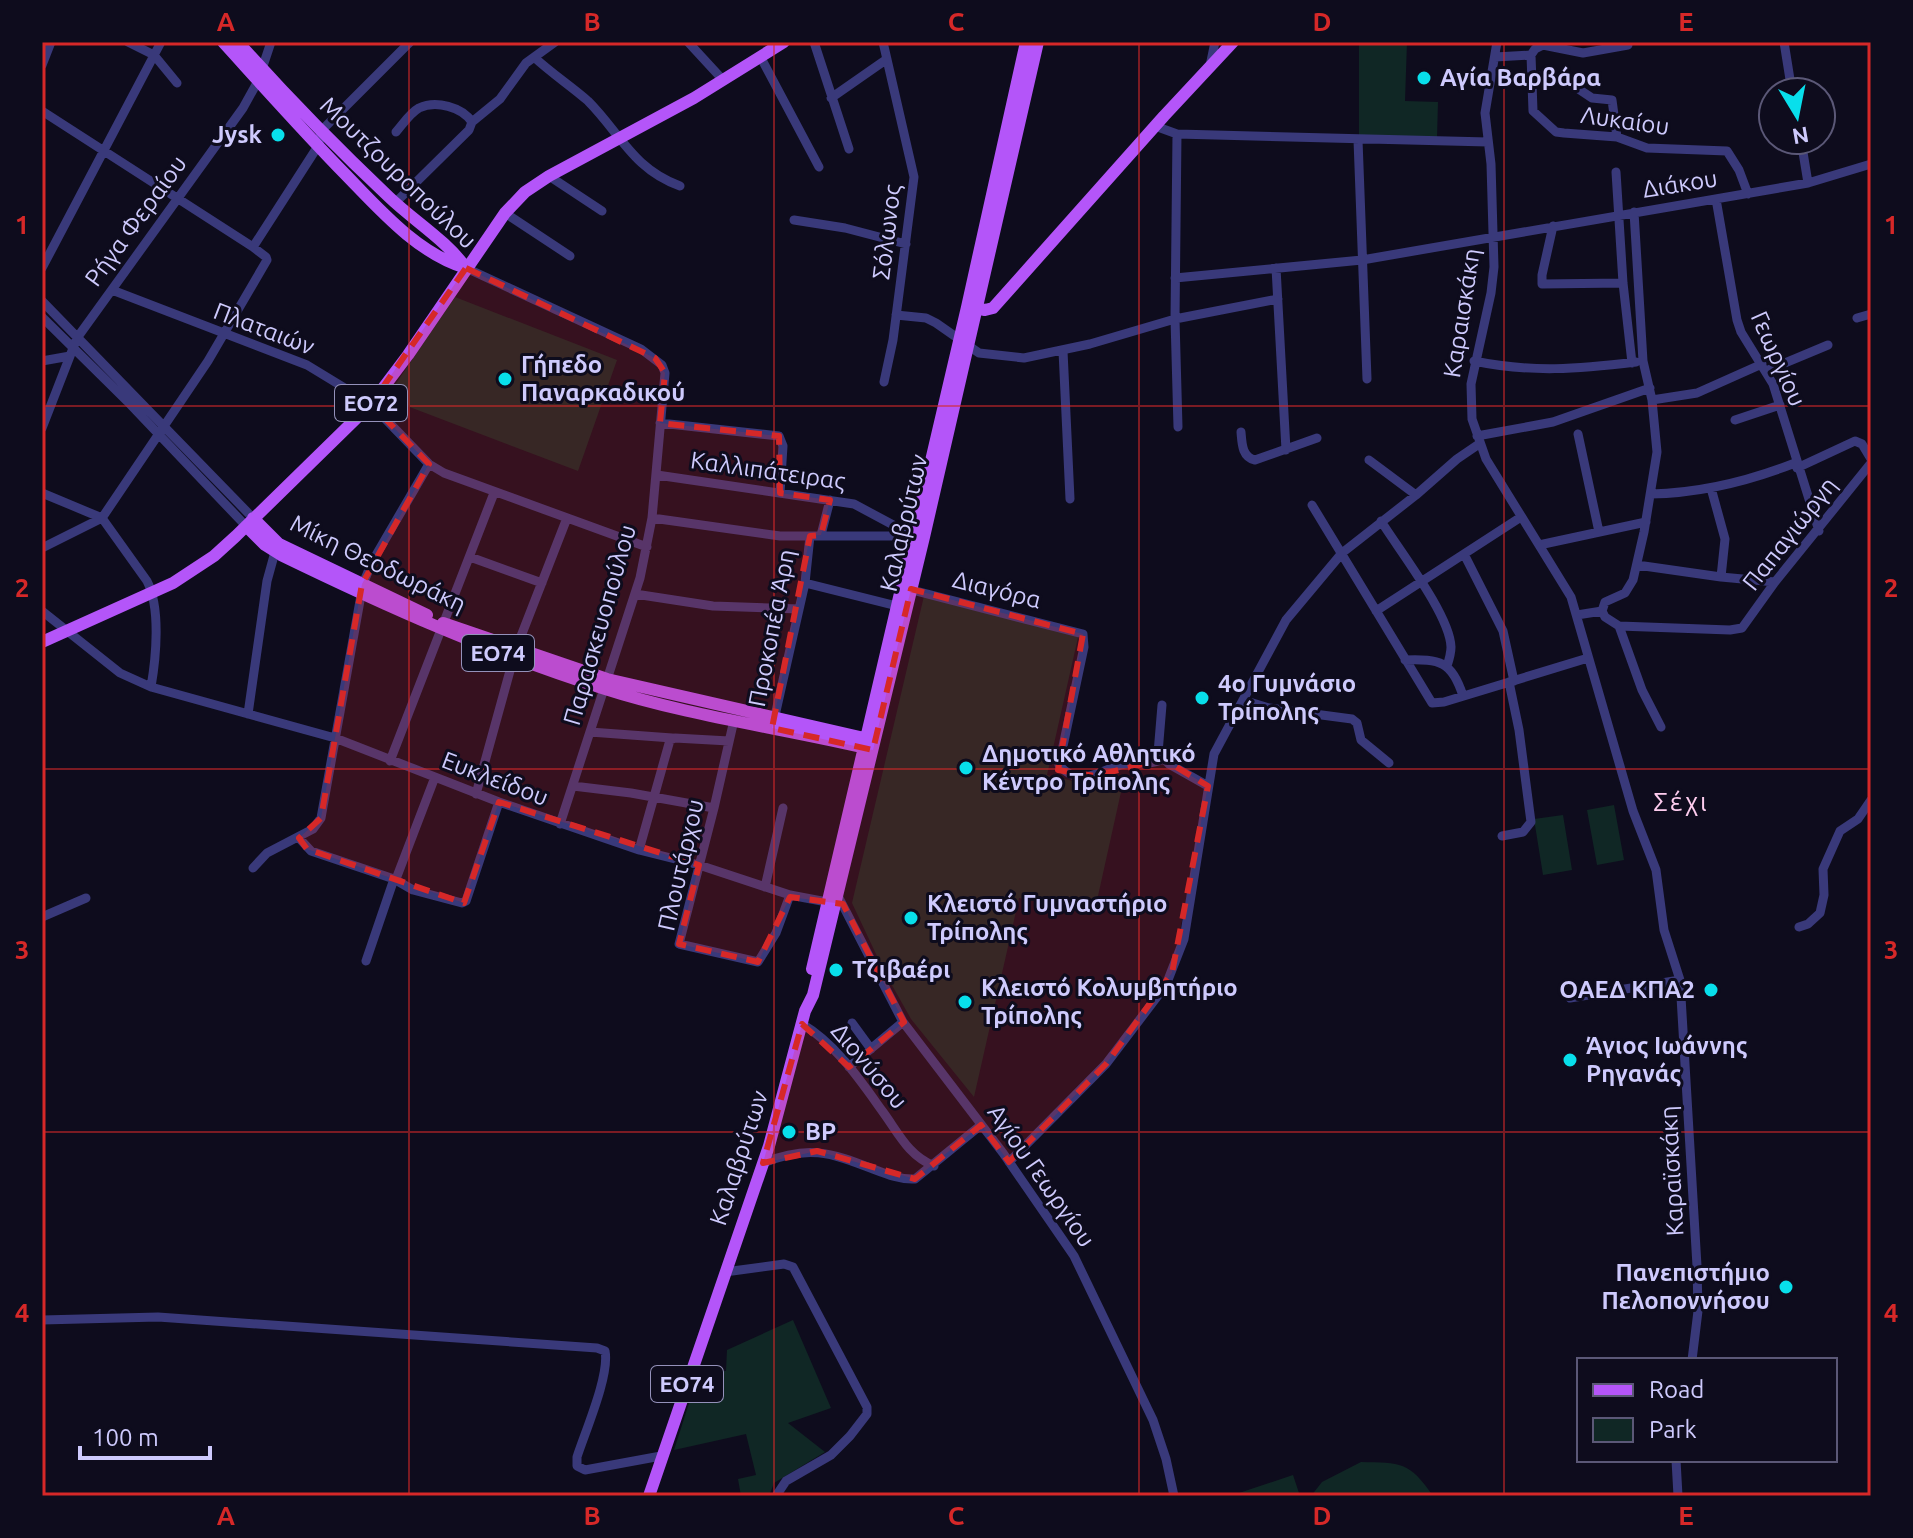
<svg xmlns="http://www.w3.org/2000/svg" width="1913" height="1538" font-family="Ubuntu,sans-serif">
<style>
.green{fill:#102725}
.lines{fill:none;stroke-linecap:round;stroke-linejoin:round}
.minor{stroke:#39397a;stroke-width:9}
.major{stroke:#b455f9;stroke-width:12}
.marked{fill:#d62828;fill-opacity:0.2;stroke:#d62828;stroke-width:6;stroke-dasharray:16 10;stroke-linejoin:round}
.grid{fill:none;stroke:#d62828;stroke-width:2;stroke-opacity:0.55}
.poi-dot{fill:#08dfeb;stroke:#0e0c1d;stroke-width:3}
.labels{text-anchor:middle;stroke-width:6;stroke-linejoin:round;paint-order:stroke}
.shield{fill:#0e0c1d;stroke:#9491ba;stroke-width:2}
.shield-label{font-size:22px;font-weight:bold;fill:#cecafd}
.poi-label{font-size:24px;font-weight:bold;fill:#cecafd;stroke:#0e0c1d;text-anchor:start}
.street-label{font-size:24px;fill:#cecafd;stroke:#0e0c1d}
.neighbourhood-label{font-size:26px;letter-spacing:2px;fill:#fdccee;stroke:#0e0c1d}
.neatline{fill:none;stroke:#d62828;stroke-width:3}
.grid-label{font-size:26px;text-anchor:middle;font-weight:bold;fill:#d62828}
</style>
<rect width="100%" height="100%" fill="#0e0c1d"/>
<path class="green" d="M1359 42H1407L1405 101 1438 102 1437 138 1359 136Z
M455 297 617 360 578 471 386 398Z
M924 596 1079 633 1047 775 1121 792 1094 914 1019 898 974 1097 911 1019 884 971 852 903Z
M1614 805 1624 860 1597 865 1587 810Z
M1563 815 1572 870 1543 875 1534 819Z
M793 1320 831 1408 788 1423 825 1452 774 1483 769 1496H741L738 1479 756 1475 746 1434 674 1450 700 1369 726 1371 727 1350Z
M1361 1462C1401 1463 1409 1461 1433 1496H1311L1322 1482Z
M1293 1475 1300 1496H1230Z"/>
<g class="lines">
<path class="minor" d="M128 42 154 55 177 83
M688 42 723 80
M814 42 849 149
M883 42 914 177 893 340 884 382
M1497 42 1485 113 1491 164 1494 267 1491 293 1471 384 1472 419 1486 459 1571 597 1633 811 1656 870 1664 930 1680 980 1697 1266 1698 1311 1692 1360
M1784 42 1792 92
M1531 55 1533 111 1556 132 1564 133 1617 137 1647 148 1727 151 1739 170 1748 194
M760 56 819 167
M534 57C551 73 571 86 588 101 620 133 633 169 680 186
M1495 57 1531 55 1535 49 1543 45 1583 53 1628 45
M42 65 51 42
M1210 66 1215 42
M1531 74 1571 84 1592 98 1612 100 1617 137
M831 98 887 59
M42 111 253 247 266 257 267 260 208 361 102 518 42 548
M472 122 500 99 526 63 555 42
M1155 126 1177 134 1488 142
M1177 134 1175 319 1178 427
M1358 140 1367 379
M1801 140 1808 183
M1616 172 1623 283 1632 363
M549 176 602 211
M1716 199 1737 320 1741 332 1773 384 1819 531
M395 203 469 130 472 122C462 107 436 100 419 108 410 113 403 124 396 132
M505 213 570 256
M794 220 845 228 906 244
M1553 226 1542 275V284L1623 283
M253 247 318 146 322 130 410 42
M42 268 161 42
M466 268 641 349 662 365 665 373 652 518 640 578 560 824
M1276 268 1286 450
M1175 278 1362 260 1808 183 1871 164
M112 290 307 365 371 404 429 464 444 473 647 547
M42 301 253 518
M896 315 926 318 936 323 979 353 1024 358 1090 344 1175 319 1278 299
M42 317 127 401 246 526
M1857 318 1871 314
M1063 351 1070 499
M42 361 70 356
M1474 361C1531 373 1579 369 1636 362
M1766 371 1828 345
M1652 400 1697 393 1762 364
M1735 420 1780 405
M660 423 779 436 783 446 780 493
M42 428 77 338 243 108 258 81 271 42
M1241 432C1242 444 1242 457 1255 460L1317 438
M1578 434 1599 532
M1477 436 1553 422 1650 388
M1369 460 1416 495
M1797 468 1855 441 1862 444 1871 459
M657 475 854 504 910 534
M1711 488 1725 539 1721 577
M42 493 102 518 147 581C161 608 156 658 151 687
M1651 494C1701 493 1749 481 1795 463
M1312 505 1432 703 1444 702 1588 658
M652 518 780 536H917
M1381 521C1399 550 1450 615 1451 647 1451 653 1449 660 1447 666
M821 535 830 500
M1539 545 1646 522
M1464 554 1503 631 1514 681
M470 557 542 583
M1637 565 1721 577 1775 582
M805 583 897 606
M908 589 1083 634 1084 647 1059 765C1082 791 1101 768 1125 764 1137 762 1153 765 1163 759
M635 594 713 606 799 609
M42 611 120 673 151 687 335 738 499 802 639 850 699 865 790 895 827 902
M1376 611 1521 517
M1602 611 1605 602 1625 593 1633 580 1644 532 1657 452 1652 400 1643 361 1634 212
M1602 611 1605 617 1619 626 1642 690 1661 727
M1577 615 1602 611
M1619 626 1730 630 1742 628 1775 582 1871 463
M1405 660C1440 659 1452 661 1463 696
M1243 700 1269 708 1352 719 1357 723 1361 740 1389 763
M1162 705 1158 753 1169 764 1208 786
M248 714 267 581 275 552
M734 720 714 808 679 944 758 962 776 933 790 895
M774 720 805 583 810 536
M590 732 672 738
M390 761 494 493
M573 786 631 793 714 808
M476 794 516 649 567 518
M1502 836 1523 832 1531 822 1519 730 1509 682
M299 838 311 851 394 879 413 890 462 903 466 901 499 802
M639 850 670 740 675 738 729 741
M253 868 267 853 313 829 321 818 363 584 372 562 429 464
M396 879 435 777
M765 887 783 808
M837 894 903 1022 1003 1153 1074 1256 1153 1420 1166 1459 1174 1496
M42 917 86 898
M1799 927 1808 924 1820 913 1824 895 1823 869 1840 831 1858 819 1871 800
M366 961 394 879
M1570 998 1680 980
M852 1023 871 1049
M802 1024C836 1044 860 1080 883 1112 899 1134 908 1155 934 1166
M849 1067 903 1022
M1009 1162 1106 1064 1166 985 1184 939 1214 754 1286 620 1342 553 1416 495 1457 459 1479 444
M763 1163C808 1145 829 1152 873 1169 886 1174 901 1180 915 1179L981 1125
M725 1272 784 1264 793 1267 867 1407V1414L850 1436 831 1455 786 1481 776 1496
M42 1320 158 1317 597 1348 605 1351C610 1375 585 1432 577 1457V1466L585 1470 661 1456
M1676 1460 1678 1496"/>
<path class="major" d="M223 42C263 86 303 131 345 174 379 209 418 254 466 268
M238 42C286 96 337 148 389 197 414 221 446 240 466 268
M970 307 985 310 993 308 1164 116 1233 42
M253 518 279 544 427 615
M246 526 265 545 281 555C386 606 491 653 602 688 689 716 781 728 870 749
M443 623 607 679 873 740
M42 642 173 583 214 556 236 536 371 404 408 355 505 213 525 192 549 176 694 98 784 42
M812 969 967 307 1026 42
M649 1496 769 1146 805 1011 813 995 924 537 1038 42"/>
</g>
<path class="marked" d="M466 268 655 358 665 373 660 423 779 436 780 493 830 500 821 535 810 536 772 728 873 750 911 589 1083 634 1058 770 1094 776 1163 759 1208 786 1172 973 1106 1064 1009 1162 981 1125 915 1179 817 1151 763 1163 802 1024 849 1067 904 1022 843 904 790 897 758 962 679 944 699 865 499 802 464 903 307 849 299 838 321 818 362 584 429 464 371 404Z"/>
<path class="grid" d="M409 42V1496M774 42V1496M1139 42V1496M1504 42V1496M42 406H1871M42 769H1871M42 1132H1871"/>
<g class="poi-dot">
<circle cx="1424" cy="78" r="8"/>
<circle cx="278" cy="135" r="8"/>
<circle cx="505" cy="379" r="8"/>
<circle cx="1202" cy="698" r="8"/>
<circle cx="966" cy="768" r="8"/>
<circle cx="911" cy="918" r="8"/>
<circle cx="836" cy="970" r="8"/>
<circle cx="1711" cy="990" r="8"/>
<circle cx="965" cy="1002" r="8"/>
<circle cx="1570" cy="1060" r="8"/>
<circle cx="789" cy="1132" r="8"/>
<circle cx="1786" cy="1287" r="8"/>
</g>
<g class="labels">
<g class="shield">
<rect x="335" y="385" width="72" height="36" rx="6"/>
<rect x="462" y="635" width="72" height="36" rx="6"/>
<rect x="651" y="1366" width="72" height="36" rx="6"/>
</g>
<g class="shield-label">
<text x="371" y="411">ΕΟ72</text>
<text x="498" y="661">ΕΟ74</text>
<text x="687" y="1392">ΕΟ74</text>
</g>
<g class="poi-label">
<text x="1440" y="86">Αγία Βαρβάρα</text>
<text x="262" y="143" text-anchor="end">Jysk</text>
<text x="521" y="373">Γήπεδο<tspan x="521" dy="28">Παναρκαδικού</tspan></text>
<text x="1218" y="692">4ο Γυμνάσιο<tspan x="1218" dy="28">Τρίπολης</tspan></text>
<text x="982" y="762">Δημοτικό Αθλητικό<tspan x="982" dy="28">Κέντρο Τρίπολης</tspan></text>
<text x="927" y="912">Κλειστό Γυμναστήριο<tspan x="927" dy="28">Τρίπολης</tspan></text>
<text x="852" y="978">Τζιβαέρι</text>
<text x="981" y="996">Κλειστό Κολυμβητήριο<tspan x="981" dy="28">Τρίπολης</tspan></text>
<text x="1695" y="998" text-anchor="end">ΟΑΕΔ ΚΠΑ2</text>
<text x="1586" y="1054">Άγιος Ιωάννης<tspan x="1586" dy="28">Ρηγανάς</tspan></text>
<text x="805" y="1140">BP</text>
<text x="1770" y="1281" text-anchor="end">Πανεπιστήμιο<tspan x="1770" dy="28">Πελοποννήσου</tspan></text>
</g>
<g class="street-label">
<text transform="translate(1625 121) rotate(8)" y="8">Λυκαίου</text>
<text transform="translate(398 173) rotate(44)" y="8">Μουτζουροπούλου</text>
<text transform="translate(1680 184) rotate(-9)" y="8">Διάκου</text>
<text transform="translate(136 221) rotate(-54)" y="8">Ρήγα Φεραίου</text>
<text transform="translate(887 232) rotate(-83)" y="8">Σόλωνος</text>
<text transform="translate(1462 313) rotate(-81)" y="8">Καραισκάκη</text>
<text transform="translate(264 329) rotate(21)" y="8">Πλαταιών</text>
<text transform="translate(1778 359) rotate(66)" y="8">Γεωργίου</text>
<text transform="translate(768 471) rotate(8)" y="8">Καλλιπάτειρας</text>
<text transform="translate(904 523) rotate(-77)" y="8">Καλαβρύτων</text>
<text transform="translate(1790 534) rotate(-52)" y="8">Παπαγιώργη</text>
<text transform="translate(378 564) rotate(26)" y="8">Μίκη Θεοδωράκη</text>
<text transform="translate(997 590) rotate(14)" y="8">Διαγόρα</text>
<text transform="translate(600 625) rotate(-74)" y="8">Παρασκευοπούλου</text>
<text transform="translate(772 628) rotate(-79)" y="8">Προκοπέα Άρη</text>
<text transform="translate(495 779) rotate(21)" y="8">Ευκλείδου</text>
<text transform="translate(681 865) rotate(-77)" y="8">Πλουτάρχου</text>
<text transform="translate(869 1066) rotate(50)" y="8">Διονύσου</text>
<text transform="translate(739 1158) rotate(-72)" y="8">Καλαβρύτων</text>
<text transform="translate(1672 1171) rotate(-93)" y="8">Καραϊσκάκη</text>
<text transform="translate(1041 1176) rotate(55)" y="8">Αγίου Γεωργίου</text>
</g>
<g class="neighbourhood-label">
<text x="1681" y="811">Σέχι</text>
</g>
</g>
<rect width="1913" height="1538" fill="none" stroke="#0e0c1d" stroke-width="88"/>
<rect x="1577" y="1358" width="260" height="104" fill="#0e0c1d" stroke="#5b5877" stroke-width="2"/>
<rect x="1593" y="1384" width="40" height="12" fill="#b455f9" stroke="#5b5877" stroke-width="2"/>
<text x="1649" y="1398" font-size="24" fill="#cecafd">Road</text>
<rect x="1593" y="1418" width="40" height="24" fill="#102725" stroke="#5b5877" stroke-width="2"/>
<text x="1649" y="1438" font-size="24" fill="#cecafd">Park</text>
<g transform="translate(1797 116) rotate(170)"><circle r="38" fill="#0e0c1d" stroke="#5b5877" stroke-width="2"/>
<path d="M0-6L14 30L0 20L-14 30Z" fill="#08dfeb"/>
<text y="-12" font-size="22" font-weight="bold" text-anchor="middle" fill="#cecafd">N</text>
</g>
<path d="M80 1446v12h130v-12" fill="none" stroke="#cecafd" stroke-width="4"/>
<text x="92" y="1446" font-size="24" fill="#cecafd" stroke="#0e0c1d" stroke-width="6" paint-order="stroke">100 m</text>
<rect x="44" y="44" width="1825" height="1450" class="neatline"/>
<g class="grid-label">
<text x="226" y="31">A</text>
<text x="592" y="31">B</text>
<text x="956" y="31">C</text>
<text x="1322" y="31">D</text>
<text x="1686" y="31">E</text>
<text x="22" y="234">1</text>
<text x="1891" y="234">1</text>
<text x="22" y="597">2</text>
<text x="1891" y="597">2</text>
<text x="22" y="959">3</text>
<text x="1891" y="959">3</text>
<text x="22" y="1322">4</text>
<text x="1891" y="1322">4</text>
<text x="226" y="1525">A</text>
<text x="592" y="1525">B</text>
<text x="956" y="1525">C</text>
<text x="1322" y="1525">D</text>
<text x="1686" y="1525">E</text>
</g>
</svg>
